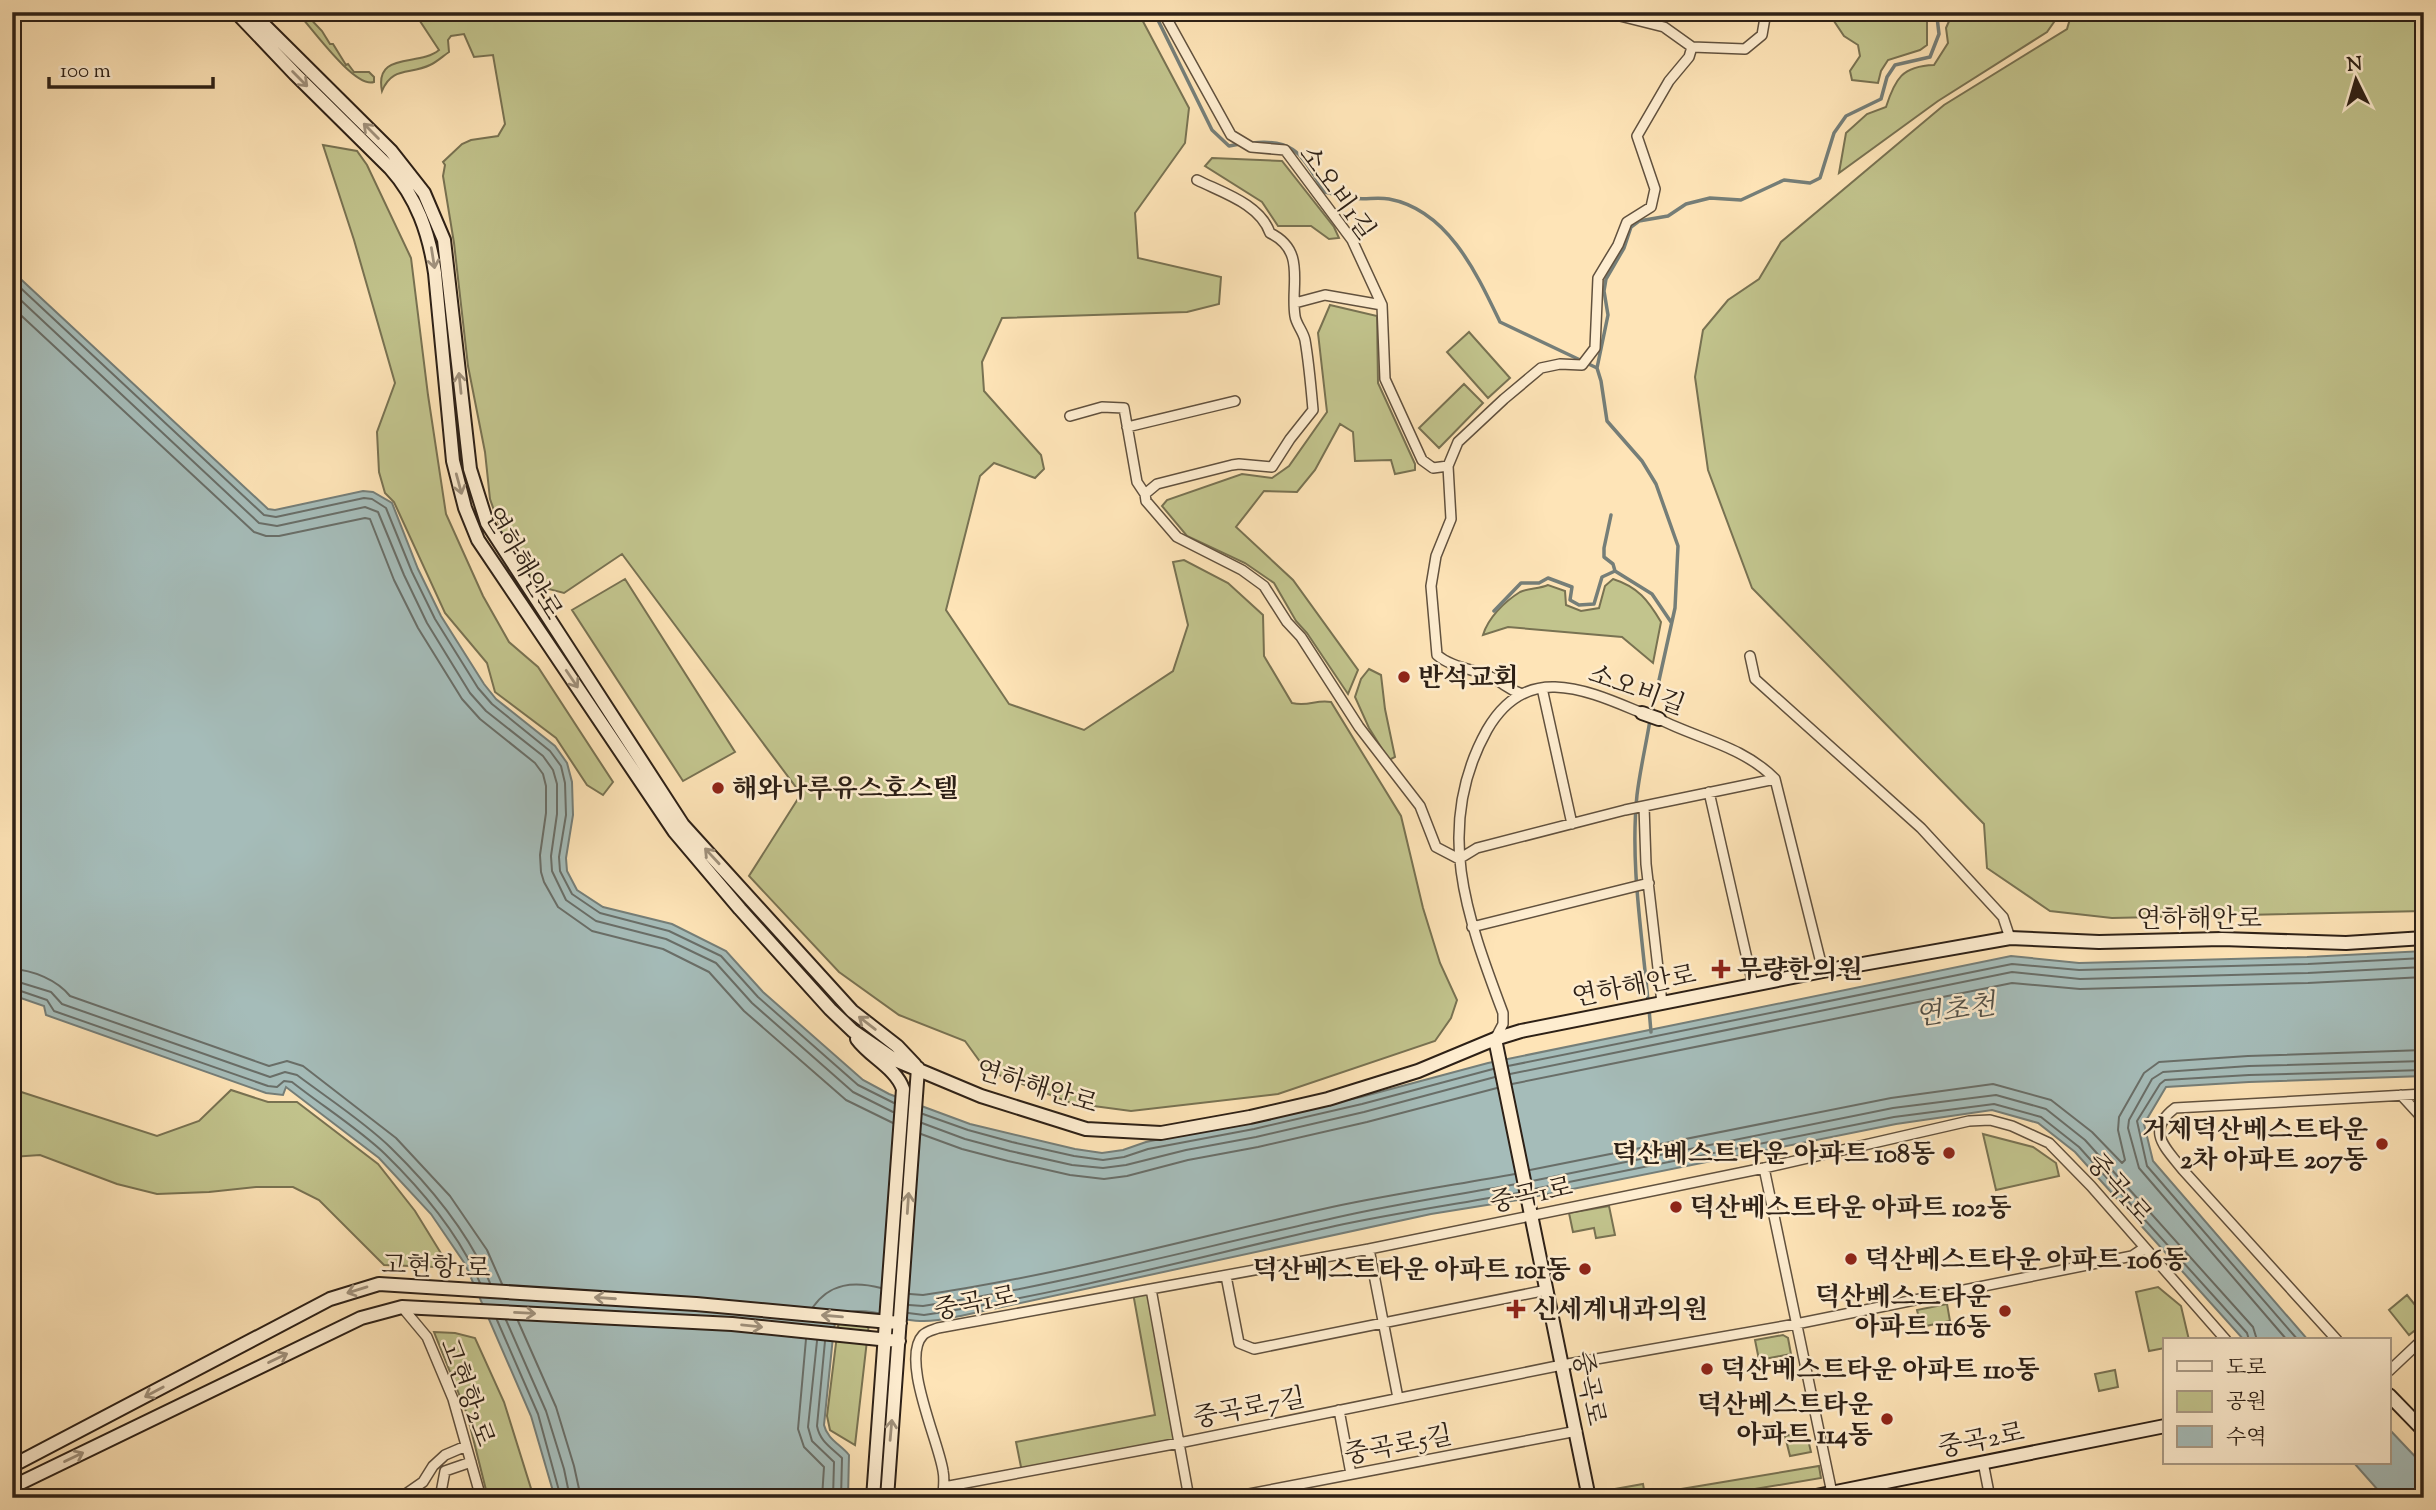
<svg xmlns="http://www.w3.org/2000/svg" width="2436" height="1510" font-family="'Sorts Mill Goudy','Noto Serif KR',serif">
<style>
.green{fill:#c2c48d;stroke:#787252;stroke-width:2}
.water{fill:#a5bcb9;stroke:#757e78;stroke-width:2}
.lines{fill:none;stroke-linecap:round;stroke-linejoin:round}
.shore{stroke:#696e68;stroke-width:2}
.stream{stroke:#757e78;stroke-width:3.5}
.street-casing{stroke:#61513e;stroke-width:12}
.secondary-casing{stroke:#2d2016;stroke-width:16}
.street{stroke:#feedd0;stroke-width:9}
.secondary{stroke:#feedd0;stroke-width:12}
.oneway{stroke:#a0917c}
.poi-dot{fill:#8f2418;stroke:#feedd0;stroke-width:2.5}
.labels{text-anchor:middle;stroke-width:5;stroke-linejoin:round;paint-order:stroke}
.street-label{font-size:26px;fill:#2d2016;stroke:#feedd0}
.poi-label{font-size:26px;font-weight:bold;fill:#2d2016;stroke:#feedd0;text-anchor:start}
.water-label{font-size:28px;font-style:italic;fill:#514f47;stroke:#feedd0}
</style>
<rect width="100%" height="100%" fill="#fee4b7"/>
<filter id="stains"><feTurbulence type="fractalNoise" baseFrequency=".00286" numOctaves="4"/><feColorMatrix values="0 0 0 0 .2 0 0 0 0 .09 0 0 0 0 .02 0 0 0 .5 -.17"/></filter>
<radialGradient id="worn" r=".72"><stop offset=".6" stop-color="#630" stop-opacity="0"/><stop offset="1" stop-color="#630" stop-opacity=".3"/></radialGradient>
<path class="green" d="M297 12H304L322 31 330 44H333L346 65 348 64 354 72H369L374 77V82C355 89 311 27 297 12Z
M414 12H1138L1189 108 1185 143 1135 213 1138 258 1221 277 1219 304 1187 312 1002 318 982 362 984 391 1041 455 1044 469 1035 478 994 463 980 476 946 610 1009 704 1084 730 1173 671 1188 625 1173 562 1184 560 1228 583 1263 615 1264 656 1292 703C1309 707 1316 699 1331 702L1401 816 1423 908 1440 963 1457 1000 1451 1018 1435 1041 1278 1094 1131 1111 1071 1103 986 1070 965 1041 899 1015 839 972 749 876 801 794 622 554 564 593 537 586 502 533 490 499 485 452 468 366 454 243 443 176 445 165 443 162 462 144 471 140 498 136 505 124 493 55 474 57 464 34 451 36 448 40 449 52C443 56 437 62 430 65 410 75 392 66 382 91 374 51 419 67 439 50Z
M1831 12H1931L1927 19V45L1920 50 1888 60 1881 71 1878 83 1852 80 1850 71 1860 56 1858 45 1844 36 1830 15Z
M1953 12H2061L2047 32 1938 101 1839 173 1846 133 1867 114 1886 107C1895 79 1902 66 1934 65L1948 43 1946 28Z
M2072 12H2424V911L2112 918 2050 911 1987 868 1984 824 1752 588 1708 470 1695 377 1703 330 1728 300 1759 279 1781 242 1944 105 2067 29Z
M323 145 357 151 367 165 411 258 428 395 446 514 483 596 509 642 538 667 613 782 603 795 587 785 556 738 495 692 487 663 445 613 394 502 385 493 379 472 377 432 395 383 354 240Z
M1212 158 1282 161 1334 227 1339 238 1329 239 1311 226H1278L1262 202 1205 166Z
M1330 305 1377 316 1378 383 1415 464V470L1395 474 1391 460 1355 461 1353 432 1340 424 1315 470 1297 492 1264 491 1236 527 1293 580 1358 670 1348 694 1307 633 1296 621 1274 583 1245 563 1187 536 1162 506 1167 500 1242 474 1272 478 1289 466 1327 412 1318 333Z
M1469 332 1510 378 1488 398 1447 352Z
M1464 384 1483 403 1439 448 1419 428Z
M625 579 735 752 683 781 572 610Z
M1613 579C1638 587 1648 600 1661 622L1653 663 1622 637 1508 627 1483 635C1488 618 1504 602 1520 592 1528 588 1539 589 1548 585L1565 591 1566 605 1581 611 1599 608 1605 586Z
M1369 669 1381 675 1385 709 1395 757 1389 760 1369 728 1355 697 1361 679Z
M12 1089 157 1136 199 1121 231 1090 268 1102H297L378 1164 415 1211 447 1263 437 1267 384 1265 319 1200 293 1187H256L209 1192 157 1194 117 1184 40 1155 12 1157Z
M1983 1134 2033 1147 2056 1163 2059 1176 1996 1190Z
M1609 1206 1615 1235 1596 1238 1594 1228 1573 1232 1569 1213Z
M2158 1287 2181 1306 2189 1340H2165V1348L2149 1351 2136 1292Z
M1151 1289 1179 1443 1022 1472 1016 1442 1155 1415 1133 1293Z
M2407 1295 2424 1316V1323L2409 1335 2389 1310Z
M1947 1304 1950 1321 1921 1327 1917 1310Z
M855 1311 870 1314 855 1445 830 1430 827 1416 839 1319Z
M434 1332 455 1333 475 1338 504 1402 534 1498H488L467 1414Z
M1783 1335 1788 1338 1791 1354 1759 1360 1755 1340Z
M2115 1370 2118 1387 2099 1391 2095 1374Z
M1806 1431 1811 1452 1790 1456 1785 1436Z
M1819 1466 1821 1478 1701 1498H1611L1609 1490 1643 1484 1645 1495Z"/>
<path class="water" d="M12 271 268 509 275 510 363 491 373 492 392 503 418 569 441 616 484 684 496 699 555 746 567 763 572 782 573 815 566 858 567 871 577 890 603 907 672 924 726 951 763 992 863 1080 889 1094 970 1124 1075 1149 1102 1153 1123 1150 1146 1142 1361 1097 1488 1063 2011 956 2079 963 2307 957 2424 951V1076L2249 1082 2166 1087 2144 1124 2153 1161 2308 1340H2244L2075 1152 2038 1123 1992 1110 1896 1124 1518 1200 1431 1214 965 1315C950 1318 935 1322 920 1321 895 1321 845 1295 834 1327L824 1425C827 1439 841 1445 849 1455L848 1498H555L531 1416 465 1264 431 1214 379 1158 286 1087 283 1095 266 1093 46 1015 44 1006 12 995Z
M2389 1429 2424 1466V1498H2385L2354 1463H2389Z"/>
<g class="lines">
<path class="shore" d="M12 280 264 515 276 517 364 498 372 499 386 508 412 572 435 619 478 688 492 704 550 751 561 766 565 783 566 815 559 857 560 871 572 894 600 913 669 931 721 956 758 997 858 1085 894 1103
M12 292 259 523 277 526 365 507 378 512 404 575 427 623 470 693 486 711 543 756 553 770 557 784V814L551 856 552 871 566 900 596 921 666 939 716 963 752 1003 853 1092 893 1112
M12 307 254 532 266 536H279L365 518 370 519 394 580 418 628 462 699 480 719 535 763 543 774 546 786V813L540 855 541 872 544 882 558 907 592 931 663 949 709 972 744 1011 846 1100 893 1123
M12 969C33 970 57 980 70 996L269 1066 287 1061 303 1066 396 1138 450 1196 487 1250 502 1284
M12 980 51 992 62 1004 270 1077 285 1072 297 1075C326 1097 366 1123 391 1148 431 1187 468 1232 490 1283
M12 988 47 1000 54 1011 268 1086 277 1087 284 1081 292 1082C321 1105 359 1129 385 1154 423 1191 459 1234 480 1283
M1508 1066 2012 964 2079 970 2308 964 2424 958
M1510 1074 2012 972 2080 979 2308 973 2424 967
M1512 1084 2012 983 2080 989 2308 983 2424 977
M923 1114 968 1130 1012 1142 1074 1156 1103 1160 1124 1157 1148 1149 1254 1129 1362 1104 1493 1069
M922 1123 965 1139 1010 1151 1072 1165 1103 1168 1126 1165 1186 1150 1256 1137 1364 1112 1495 1077
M921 1134 962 1149 1008 1161 1070 1175 1104 1179 1127 1176 1188 1160 1258 1147 1367 1122 1497 1088
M1530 1170 1891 1098 1993 1084 2051 1100 2092 1132 2122 1163 2125 1160 2118 1130 2119 1117 2144 1073 2159 1062 2248 1056 2424 1050
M1532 1181 1893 1108 1996 1095 2046 1109 2085 1140 2253 1327 2257 1340
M1534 1189 1894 1117 1994 1104 2041 1117 2079 1147 2247 1333 2249 1340
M910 1294 923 1295C1061 1275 1196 1237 1332 1207 1393 1194 1454 1185 1515 1174
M909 1305 923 1306C1062 1285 1197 1248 1334 1218 1394 1204 1456 1195 1517 1184
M813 1307C830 1283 854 1281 881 1288
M908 1313 924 1315C1062 1294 1198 1257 1335 1226 1396 1213 1457 1204 1518 1193
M497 1320 538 1414 561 1498
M506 1320 546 1411 564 1469 570 1498
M518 1321 556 1407 574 1466 581 1498
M806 1339 798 1429 804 1447 824 1467 822 1498
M2287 1340 2139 1168 2128 1128 2129 1120 2152 1079 2163 1072 2249 1066 2424 1061
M2298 1340 2147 1166 2137 1121 2160 1084 2165 1080 2249 1075 2424 1070
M817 1341 808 1427 812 1441 834 1462 833 1498
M825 1341 817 1426C820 1442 832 1448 842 1458L841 1498"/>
<path class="stream" d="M1154 12 1212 130 1229 146 1240 144
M1252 143C1298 138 1302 158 1325 192 1334 194 1343 197 1351 198 1364 200 1377 197 1389 199 1448 210 1477 274 1500 322L1597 368
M1611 515 1604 548V557L1613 564 1615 571
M1494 611 1521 583H1539L1548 578 1572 587 1570 600 1579 605 1594 604 1602 577 1615 571 1652 594 1671 622
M1652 712 1675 608 1678 546 1656 484 1642 461 1607 421 1601 381 1597 368 1608 315 1604 291 1606 279 1624 248 1631 227 1639 221 1668 216 1686 204 1710 198 1741 200 1784 180 1810 183 1820 178 1834 133 1846 116 1881 99 1887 77 1895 65 1930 57 1939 34 1937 17 1940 12
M1648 1001C1642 933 1630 863 1637 795 1640 770 1646 745 1650 720
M1649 1009 1651 1032"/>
<g class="street-casing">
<path id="street" d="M1163 12 1231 135 1251 147 1285 150 1352 240 1382 305 1385 379 1422 460 1433 468 1448 466 1451 519 1436 556 1431 586 1437 655C1452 668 1475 669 1493 678 1505 684 1507 689 1522 694
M1604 12 1664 27 1692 47
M1197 180C1223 193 1260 204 1270 233 1307 251 1290 285 1295 316 1296 324 1303 331 1305 340 1309 363 1311 387 1313 410L1290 439 1272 467 1239 464 1232 465 1157 484 1145 494 1146 501 1177 537 1242 570 1264 586 1287 622 1301 637 1359 727 1420 806 1436 847 1459 859 1477 848 1625 810 1775 779
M1295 303 1325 295 1382 305
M1070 416 1102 407 1124 408 1137 482 1145 494
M1127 427 1235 401
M1448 466 1458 442 1504 399 1541 368 1560 364 1582 365 1595 348 1598 278 1618 245 1627 222 1651 207 1655 189 1637 136 1669 81 1689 57 1692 47 1745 49 1762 35 1766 12
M1750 656 1755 679 1921 828 2003 917 2010 938
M1542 688 1572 824
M1659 719C1698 739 1743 746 1775 779L1823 971
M1709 792 1753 985
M1644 806 1646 864 1662 1003
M1472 927 1649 883
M1495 1039 1503 1024V1013C1467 917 1433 827 1487 730 1502 704 1524 686 1555 687 1585 688 1615 702 1642 713
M2401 1095 2424 1120
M1764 1168 1832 1493
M1369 1249 1398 1398
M1226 1276 1239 1343 1254 1349 1547 1290
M1151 1289 1189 1498
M402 1307 427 1337 453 1399 481 1498
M2337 1340 2183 1170C2165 1147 2145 1131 2175 1108L2424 1094
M2389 1371 2424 1338
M1339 1410 1351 1474
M1983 1462 1990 1498
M944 1487 1179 1443 1562 1365 1796 1324 2132 1256 2144 1248
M400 1498 423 1482 433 1466 445 1455 466 1446
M440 1498 445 1471 471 1462
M943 1498C943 1489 945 1480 943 1471 939 1442 900 1359 923 1335 927 1331 933 1330 938 1328L1369 1249 1764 1168 1969 1121 1990 1120 2012 1126 2049 1143 2091 1186 2226 1340
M1228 1498 1577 1431"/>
</g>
<g class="secondary-casing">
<path id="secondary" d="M236 12 295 74 390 168C417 198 429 233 435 273L453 461 465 508 478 540 674 831 740 909 830 1009 853 1031 895 1060 981 1096 1086 1129 1161 1133 1250 1117 1328 1099 1418 1071 1495 1039 1521 1031 1823 971 2010 938 2099 942 2222 939 2346 943 2424 938
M251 12 391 151 424 193 444 240 470 469 487 523 683 825 852 1011 897 1046 915 1065
M1642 713 1659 719
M857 1039C870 1057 896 1068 903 1089L873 1498
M1495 1039 1589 1498
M2389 1395 2424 1431
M12 1466 330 1299 379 1284 696 1304 900 1323
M12 1487 361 1318 402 1307 732 1324 899 1341
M887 1498 918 1068
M1806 1498 2165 1426"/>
</g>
<use href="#street" class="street"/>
<use href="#secondary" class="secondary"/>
</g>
<defs><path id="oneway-shaft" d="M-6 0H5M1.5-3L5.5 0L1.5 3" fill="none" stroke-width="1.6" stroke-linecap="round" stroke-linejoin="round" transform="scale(1.75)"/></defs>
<g class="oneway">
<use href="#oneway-shaft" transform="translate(300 79) rotate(45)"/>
<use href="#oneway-shaft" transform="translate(371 131) rotate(-135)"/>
<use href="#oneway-shaft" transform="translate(433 258) rotate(81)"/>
<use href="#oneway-shaft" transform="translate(460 383) rotate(-96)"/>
<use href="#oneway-shaft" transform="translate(459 484) rotate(75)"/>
<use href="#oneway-shaft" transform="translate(572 679) rotate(56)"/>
<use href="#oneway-shaft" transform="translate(712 856) rotate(-133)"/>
<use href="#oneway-shaft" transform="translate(867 1023) rotate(-142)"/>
<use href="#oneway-shaft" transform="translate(908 1203) rotate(-86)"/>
<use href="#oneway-shaft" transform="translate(357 1290) rotate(163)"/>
<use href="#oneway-shaft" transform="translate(605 1298) rotate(-176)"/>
<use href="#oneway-shaft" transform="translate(525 1313) rotate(3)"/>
<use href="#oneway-shaft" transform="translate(832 1316) rotate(-175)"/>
<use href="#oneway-shaft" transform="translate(752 1326) rotate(6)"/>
<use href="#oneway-shaft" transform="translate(278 1358) rotate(-26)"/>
<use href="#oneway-shaft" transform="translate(154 1392) rotate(152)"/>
<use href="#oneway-shaft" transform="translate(891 1430) rotate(-85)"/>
<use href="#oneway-shaft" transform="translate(74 1457) rotate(-26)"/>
</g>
<g class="poi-dot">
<circle cx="1404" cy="677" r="7"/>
<circle cx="718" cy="788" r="7"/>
<path d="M1717.5 958.5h7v7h7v7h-7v7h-7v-7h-7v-7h7z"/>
<circle cx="2382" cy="1144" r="7"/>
<circle cx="1949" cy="1153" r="7"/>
<circle cx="1676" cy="1207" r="7"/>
<circle cx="1851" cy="1259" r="7"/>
<circle cx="1585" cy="1269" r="7"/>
<path d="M1512.5 1298.5h7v7h7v7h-7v7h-7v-7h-7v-7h7z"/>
<circle cx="2005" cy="1311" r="7"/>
<circle cx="1707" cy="1369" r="7"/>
<circle cx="1887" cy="1419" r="7"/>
</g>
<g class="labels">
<g class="street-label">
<text transform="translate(1338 192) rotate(54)" y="9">소오비1길</text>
<text transform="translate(524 563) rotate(59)" y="9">연하해안로</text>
<text transform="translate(1637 689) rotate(20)" y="9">소오비길</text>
<text x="2199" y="927">연하해안로</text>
<text transform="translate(1634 985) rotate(-11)" y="9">연하해안로</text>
<text transform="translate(1037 1086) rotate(17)" y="9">연하해안로</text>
<text transform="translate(2120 1188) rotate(49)" y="9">중곡1로</text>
<text transform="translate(1531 1194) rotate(-12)" y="9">중곡1로</text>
<text transform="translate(436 1266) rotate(2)" y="9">고현항1로</text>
<text transform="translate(975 1302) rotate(-11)" y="9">중곡1로</text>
<text transform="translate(1590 1388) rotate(78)" y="9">중곡로</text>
<text transform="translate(468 1392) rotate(70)" y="9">고현항2로</text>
<text transform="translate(1249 1407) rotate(-11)" y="9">중곡로7길</text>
<text transform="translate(1981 1439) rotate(-11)" y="9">중곡2로</text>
<text transform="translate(1398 1444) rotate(-11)" y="9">중곡로5길</text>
</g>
<g class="poi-label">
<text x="1418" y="686">반석교회</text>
<text x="732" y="797">해와나루유스호스텔</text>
<text x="1737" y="978">무량한의원</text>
<text x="2368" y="1138" text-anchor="end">거제덕산베스트타운<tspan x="2368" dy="30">2차 아파트 207동</tspan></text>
<text x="1935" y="1162" text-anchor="end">덕산베스트타운 아파트 108동</text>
<text x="1690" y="1216">덕산베스트타운 아파트 102동</text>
<text x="1865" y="1268">덕산베스트타운 아파트 106동</text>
<text x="1571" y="1278" text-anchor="end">덕산베스트타운 아파트 101동</text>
<text x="1991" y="1305" text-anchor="end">덕산베스트타운<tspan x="1991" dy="30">아파트 116동</tspan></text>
<text x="1532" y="1318">신세계내과의원</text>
<text x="1721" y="1378">덕산베스트타운 아파트 110동</text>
<text x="1873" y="1413" text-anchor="end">덕산베스트타운<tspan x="1873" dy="30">아파트 114동</tspan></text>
</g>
<g class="water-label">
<text transform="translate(1955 1009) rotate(-9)" y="10">연초천</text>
</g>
</g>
<rect width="2436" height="1510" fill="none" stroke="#fee4b7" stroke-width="42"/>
<rect x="14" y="14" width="2408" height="1482" fill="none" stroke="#2d2016" stroke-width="3.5"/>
<rect x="21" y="21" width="2394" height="1468" fill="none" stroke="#2d2016" stroke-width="2"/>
<rect x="2163" y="1338" width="228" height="126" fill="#feedd0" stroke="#aa9b86" stroke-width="2"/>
<rect x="2177" y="1361" width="35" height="10" fill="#feedd0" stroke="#aa9b86" stroke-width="2"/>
<text x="2226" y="1374" font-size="21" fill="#2d2016">도로</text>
<rect x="2177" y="1391" width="35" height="21" fill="#c2c48d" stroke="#aa9b86" stroke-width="2"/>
<text x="2226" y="1408" font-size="21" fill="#2d2016">공원</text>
<rect x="2177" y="1426" width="35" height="21" fill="#a5bcb9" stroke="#aa9b86" stroke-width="2"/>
<text x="2226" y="1444" font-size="21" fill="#2d2016">수역</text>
<g transform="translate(2356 80) rotate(355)" stroke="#feedd0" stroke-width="5" paint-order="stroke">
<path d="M0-5L12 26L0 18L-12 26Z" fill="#2d2016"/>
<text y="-10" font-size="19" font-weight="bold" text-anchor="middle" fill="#2d2016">N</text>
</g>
<path d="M49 77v10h164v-10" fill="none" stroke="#2d2016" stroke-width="3.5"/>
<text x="60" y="77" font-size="21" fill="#2d2016" stroke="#feedd0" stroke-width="5" paint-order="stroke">100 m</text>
<rect width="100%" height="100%" filter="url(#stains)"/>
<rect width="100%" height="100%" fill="url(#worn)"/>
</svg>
